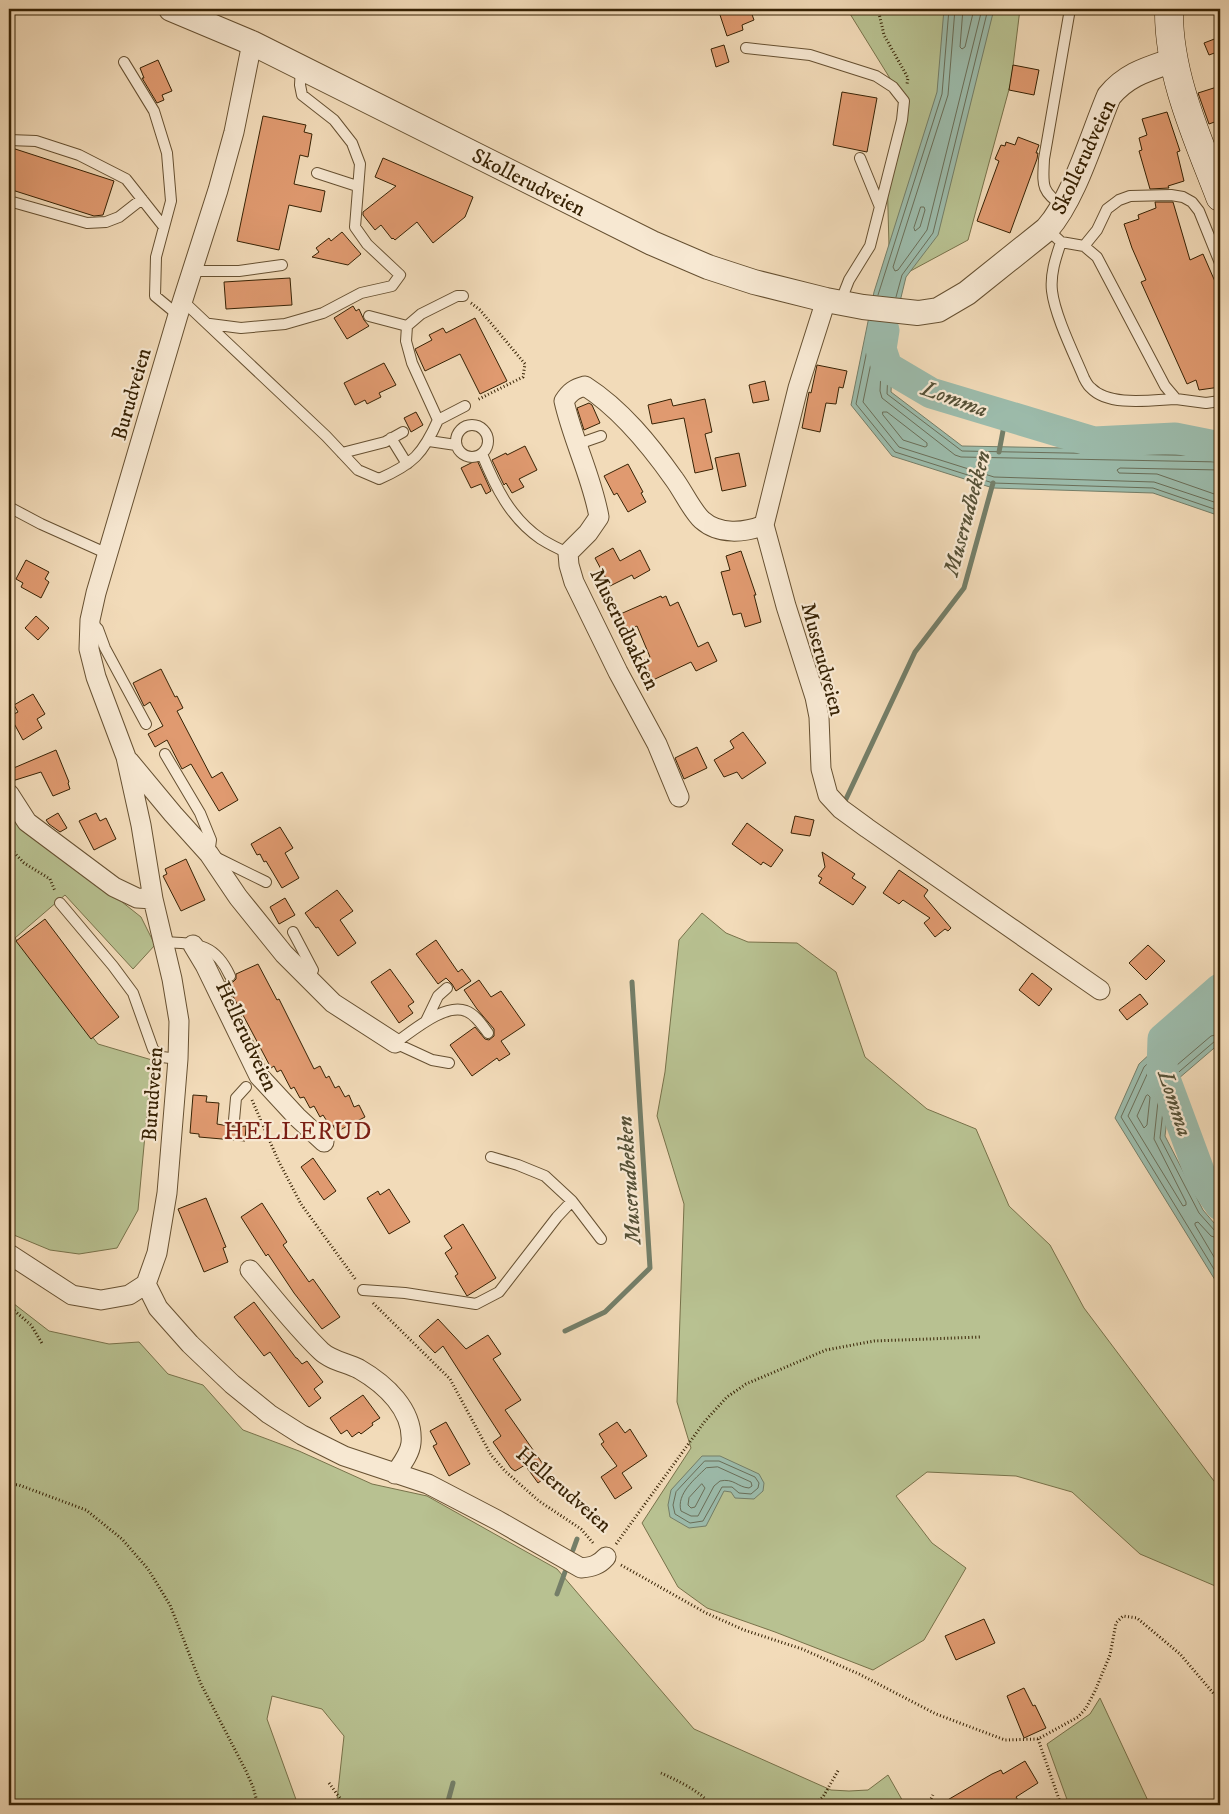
<svg xmlns="http://www.w3.org/2000/svg" width="1229" height="1814" font-family="'IM FELL DW Pica',serif">
<style>
.green{fill:#b8c191;stroke:#78724a}
.water{fill:#9cbbab;stroke:#747e68}
.lines{fill:none;stroke-linecap:round;stroke-linejoin:round}
.shore{stroke:#6a6e58;stroke-width:1}
.stream{stroke:#747e68;stroke-width:5}
.river{stroke:#9cbbab;stroke-width:31}
.building{fill:#e09a70;stroke:#372204}
.service-casing{stroke:#665031;stroke-width:12}
.minor-casing{stroke:#665031;stroke-width:21}
.tertiary-casing{stroke:#665031;stroke-width:26}
.secondary-casing{stroke:#372204;stroke-width:29}
.path{stroke:#372204;stroke-width:3;stroke-dasharray:1 2.5;stroke-linecap:butt}
.service{stroke:#f7e8d2;stroke-width:10}
.minor{stroke:#f7e8d2;stroke-width:19}
.tertiary{stroke:#f7e8d2;stroke-width:24}
.secondary{stroke:#f7e8d2;stroke-width:28}
.labels{text-anchor:middle;stroke-width:4.5;stroke-linejoin:round;paint-order:stroke}
.street-label{font-size:21px;fill:#372204;stroke:#f7e8d2}
.water-label{font-size:22px;font-style:italic;fill:#555036;stroke:#f7e8d2}
.quarter-label{font-size:24px;letter-spacing:1px;fill:#7a1f14;stroke:#f7e8d2}
</style>
<rect width="100%" height="100%" fill="#f2dbb9"/>
<filter id="stains"><feTurbulence type="fractalNoise" baseFrequency=".004" numOctaves="4"/><feColorMatrix values="0 0 0 0 .2 0 0 0 0 .09 0 0 0 0 .02 0 0 0 .5 -.17"/></filter>
<radialGradient id="worn" r=".72"><stop offset=".6" stop-color="#630" stop-opacity="0"/><stop offset="1" stop-color="#630" stop-opacity=".3"/></radialGradient>
<path class="green" d="M847 9H1020L1011 82 968 240 890 282 887 173 904 101Z
M9 810 10 813 141 917 155 945 133 969 65 895 15 938 98 1044 152 1060 138 1210 117 1248 79 1254 50 1250 9 1233Z
M702 913 726 933 748 942 797 943 836 972 865 1057 927 1109 976 1129 1009 1206 1050 1245 1084 1308 1220 1489V1588L1140 1554 1072 1492 1016 1476 927 1472 896 1496 932 1543 966 1568 924 1640 873 1670 775 1632 707 1608 678 1587 642 1523 691 1448 677 1402 684 1204 657 1116 665 1072 679 940Z
M9 1300 49 1331 109 1344 139 1342 168 1374 203 1385 243 1430 299 1451 372 1484 427 1496 557 1569 694 1729 831 1790 849 1791 868 1790 888 1775 905 1805H340L337 1800 344 1736 322 1709 272 1696 267 1719 298 1805H9Z
M1100 1698 1150 1805H1069L1047 1744 1090 1714Z"/>
<path class="water" d="M944 9H994L938 235 906 277 894 326 891 392 962 446 1220 451V516L1153 493 993 488 892 456 851 405 874 292 937 92Z
M1220 989V1043L1171 1085 1165 1136 1203 1210 1220 1230V1288L1115 1118 1139 1064Z
M702 1456H720L759 1474 764 1483 763 1491 754 1499 735 1498 731 1492 724 1491 706 1526 689 1528 670 1517 668 1505 671 1490Z"/>
<g class="lines">
<path class="shore" d="M955 9 948 95 893 267 895 271 898 270 927 230 982 9
M963 9 960 47 962 49 965 47 974 9
M921 207H924L925 210 920 227 915 231 914 228Z
M878 295 942 94 949 9
M896 297 902 275 933 233 988 9
M873 321 856 404 895 452 993 483 1153 488 1220 511
M890 323 887 394 962 451 1220 456
M883 412H887L927 443V446L925 447 903 440 883 415Z
M1220 462 961 457 955 455 882 398 880 391 883 330 880 327 878 329 863 402 899 447 994 477 1154 482 1220 504
M1220 470 1120 468 1117 470 1119 473 1157 474 1220 496
M1220 996 1144 1067 1121 1117 1220 1279
M1220 1004 1149 1070 1128 1116 1183 1206 1186 1205V1202L1154 1139 1160 1083 1163 1077 1211 1036 1220 1034
M1220 1040 1215 1041 1166 1083 1160 1138 1199 1213 1215 1231 1220 1233
M1148 1095 1150 1097 1147 1125 1144 1128 1137 1116 1146 1096Z
M1220 1239 1211 1236 1198 1222 1195 1223V1225L1220 1267
M705 1461H719L755 1477 759 1483 758 1488 751 1494 739 1493 732 1487H722L703 1521 690 1523 675 1514 673 1505 676 1492Z
M718 1467 751 1482 752 1486 749 1488C737 1487 734 1478 720 1481L714 1486 698 1516H691L681 1511C676 1494 695 1479 706 1468Z
M702 1484 705 1488 695 1507 691 1508 688 1505 689 1498Z"/>
<path class="stream" d="M999 452 1006 415
M846 799 915 652 964 588 993 483
M565 1331 605 1312 650 1268 632 982
M573 1550 577 1539
M557 1594 565 1572
M447 1805 453 1783"/>
<path class="river" d="M884 330 881 349 887 367 931 393 1094 442 1175 438 1220 447
M1220 989 1163 1039 1162 1071 1202 1179 1220 1205"/>
</g>
<path class="building" d="M718 9H750L754 20 742 25 743 30 727 36Z
M1217 38 1220 51 1209 55 1204 43Z
M724 45 729 62 716 67 711 49Z
M158 60 172 91 162 95 164 100 157 103 142 78H144L140 68Z
M1013 65 1039 70 1034 95 1009 90Z
M1220 86V120L1209 124 1198 93Z
M842 92 877 98 867 152 833 145Z
M1167 112 1180 151 1177 152 1184 181 1168 186 1169 188 1150 189 1139 151 1142 150 1139 138 1147 135 1142 119Z
M263 116 306 125 304 132 312 134 308 157 300 155 294 184 325 191 321 212 289 205 279 250 237 241Z
M1018 137 1039 145 1036 153H1038L1037 159 1010 233 977 221 999 161 995 159 1001 145 1005 146 1006 142 1015 145Z
M9 147 114 181 103 215 94 216 9 189Z
M383 158 473 197 465 217 433 243 417 222 395 240 393 238 392 239 381 225 375 230 363 215V212L396 186 375 177Z
M1155 202H1173L1190 260 1203 254 1220 293V387L1199 390 1196 380 1187 384 1141 282 1146 280 1132 248 1124 224 1139 219 1138 215 1156 208Z
M342 232 361 254 348 265 312 257 319 252 316 248 329 238 331 241Z
M290 278 292 305 226 309 224 282Z
M353 306 356 311 359 309 364 320 369 326 347 339 334 318Z
M475 318 507 381 480 394 460 354 425 371 415 349 432 340 429 335 443 328 446 333Z
M384 363 396 385 379 393 381 397 367 404 365 400 355 405 344 383Z
M817 365 847 371 843 388 839 387 836 404 826 403 820 432 802 428 809 392 811 393Z
M765 381 769 400 753 403 749 385Z
M671 399 673 406 705 399 712 432 705 434 713 469 695 473 684 418 652 424 648 405Z
M589 403 592 405 600 423 584 430 577 408Z
M416 412 423 425 411 432 404 418Z
M525 446 537 470 519 479 524 487 512 493 506 483 504 485 492 460 506 453 507 455Z
M739 453 746 486 722 491 715 458Z
M477 460 491 491 486 494 481 484 471 488 461 468Z
M628 464 643 492 641 493 646 502 628 512 617 493 614 495 604 476Z
M613 548 620 561 640 550 650 570 634 579 632 575 610 586 595 558Z
M741 551 756 595H754L761 622 745 627 741 613 733 615 721 572 730 570 726 556Z
M26 560 49 572 45 579 49 582 41 598 21 587 23 583 16 579Z
M661 596 662 598 666 596 670 606 678 602 698 647 708 642 717 661 696 671 691 662 653 680 644 660 650 657 637 626 623 632 616 616Z
M36 616 49 628 38 640 25 628Z
M161 669 175 697 177 696 183 708 177 711 212 778 222 772 238 800 219 811 191 764 182 769 167 740 155 747 148 734 163 726 150 702 144 706 133 683Z
M33 694 45 714 37 719 42 728 23 740 10 716 18 712 14 705Z
M743 732 766 763 742 779 737 772 724 777 714 760 734 748 730 741Z
M697 747 707 768 684 779 675 758Z
M56 750 69 782 68 783 70 789 53 796 41 772 9 782V770Z
M58 813 67 828 60 832 49 824 46 820Z
M96 813 100 821 106 818 116 839 94 850 79 821Z
M795 816 814 820 810 836 791 833Z
M747 823 783 850 771 867 763 862 761 865 732 844Z
M280 827 293 848 285 853 299 878 282 888 266 861 264 862 260 854 257 855 251 844Z
M822 852 855 874 852 878 866 887 853 905 819 883 822 878 818 876 825 867Z
M186 859 205 900 181 911 163 876 167 874 165 869Z
M899 870 928 890 924 896 951 928 948 931 945 929 935 937 924 923 930 918 903 900 899 904 883 893Z
M337 890 353 911 340 920 356 943 338 956 318 927 316 928 305 913Z
M285 898 295 915 279 924 270 907Z
M45 919 119 1017 91 1039 16 941Z
M436 940 458 972 462 969 471 981 456 991 452 984 446 978 438 984 416 954Z
M1148 945 1165 961 1146 980 1129 963Z
M258 964 277 1000 279 999 314 1069 320 1066 326 1078 329 1076 335 1088 339 1086 345 1097 349 1095 354 1107 359 1105 365 1117 336 1132 333 1125 330 1126 323 1115 320 1117 314 1106 310 1108 304 1097 300 1098 294 1087 291 1089 281 1070 277 1072 274 1066 271 1068 225 981 229 983 233 982 236 979V974Z
M390 969 414 1002 408 1006 413 1013 399 1023 371 982Z
M1032 973 1052 989 1039 1006 1019 990Z
M479 980 491 997 501 991 525 1025 501 1041 510 1054 499 1061 497 1058 472 1076 450 1045 475 1027 485 1039 489 1040 494 1036V1029L477 1009 464 990Z
M1140 994 1148 1004 1127 1020 1119 1010Z
M193 1095 207 1096 206 1102 219 1103 217 1124 234 1127 246 1126 245 1141 199 1137V1134L190 1133Z
M313 1158 336 1191 324 1200 301 1167Z
M389 1189 410 1222 389 1234 367 1198 378 1191 380 1195Z
M206 1198 226 1247 223 1248 228 1262 204 1272 178 1209Z
M262 1203 287 1242 283 1245 309 1282 313 1279 340 1317 322 1329 294 1293 268 1254 266 1256 241 1217Z
M463 1224 496 1278 467 1296 455 1276 458 1274 445 1253 452 1248 444 1236Z
M254 1302 296 1358H297L302 1364 307 1361 323 1382 314 1389 321 1398 309 1407 270 1352 264 1356 234 1317Z
M438 1319 466 1349 488 1335 501 1354 493 1359 521 1400 505 1410 550 1474 538 1483 525 1465 515 1471 511 1468 493 1442 501 1436 443 1346 435 1353 419 1336Z
M363 1395 380 1418 372 1423 373 1425 361 1434 359 1432 352 1437 347 1430 341 1434 330 1418Z
M446 1422 470 1464 449 1476 433 1446 437 1444 430 1431Z
M617 1422 625 1433 630 1429 647 1456 622 1473 632 1488 615 1499 601 1477 617 1466 601 1444 604 1442 599 1434Z
M984 1619 995 1643 956 1660 945 1636Z
M1024 1688 1033 1706 1035 1705 1046 1728 1024 1738 1007 1696Z
M1025 1761 1038 1783 1016 1797 1018 1800 1009 1805H939L992 1774 1001 1770 1003 1774Z"/>
<g class="lines">
<g class="service-casing">
<path id="service" d="M746 48 810 55 876 76 893 87 904 101 902 120 870 246 849 280 840 303
M124 62 154 111 167 153 171 201 156 257 155 296 178 315
M9 140 36 141 79 155 126 179 164 227
M860 158 880 207
M317 173 357 186
M9 201 87 223 106 222 119 217 142 199
M1063 206C1040 191 1043 184 1044 159L1070 9
M1047 229 1061 242 1084 246 1097 257 1165 386 1176 399 1206 403 1220 401
M1061 242C1056 257 1050 274 1052 291 1055 316 1074 354 1084 378 1086 382 1088 386 1091 388 1109 407 1152 400 1176 399
M1084 246 1097 230 1107 209 1119 200 1130 196 1171 195 1183 197 1192 202 1199 211 1220 263
M193 271H239L282 265
M183 301 326 436 358 470 379 479C413 464 423 454 438 420L465 406
M369 316 407 326
M210 324 241 328 285 324 323 313 361 293 392 286 400 275 367 244 355 227 360 164 352 143 334 120 302 95 300 85 301 67
M438 420 412 363 406 341 407 326 421 314 457 296H463
M456 441a16 16 0 1 1 32 0a16 16 0 1 1-32 0Z
M391 438 407 464
M429 441 456 445
M578 444 601 436
M342 453 385 442 403 432
M482 454C495 486 510 518 541 539 549 544 559 549 568 553
M9 507 41 524 108 554
M91 622 98 629 105 648 146 724
M165 754 200 813 211 840 209 854 266 882
M60 903 113 966 133 993 153 1049 162 1057 178 1059
M293 932 313 970 309 979
M164 942C197 944 215 943 230 976
M426 1021 438 996 447 988
M449 1063 432 1060 395 1043C413 1031 444 1003 466 1011 476 1015 482 1025 488 1033
M234 1120 236 1098 246 1087
M572 1201 601 1239
M363 1290 405 1293 476 1304 499 1292 557 1217 572 1201 545 1176 518 1165 491 1157"/>
</g>
<g class="minor-casing">
<path id="minor" d="M826 300 798 388 764 525 786 606 815 697 819 717 821 769 828 795 841 809 867 828 1100 990
M129 761 173 814 209 854 238 897 284 954 333 1003 395 1043
M9 794 27 822 114 887 137 898 153 899
M679 797 657 744 618 672 574 582 569 565 568 553 588 533 599 517C592 477 573 441 564 401 570 392 574 389 585 386 621 409 650 445 674 479 683 491 692 511 702 520 719 535 744 533 764 525
M193 945 205 965 259 1076 297 1117 324 1142
M9 1254 72 1295 101 1300 129 1295 146 1284 157 1253 167 1193 178 1059 179 1021 172 979 153 899 141 825 126 757 96 677 89 649 90 620 96 593 178 315 218 190 234 132 252 43
M250 1270C273 1297 295 1326 321 1351 330 1360 347 1363 359 1369 385 1384 414 1410 411 1443 410 1454 401 1465 395 1474
M146 1284 158 1308 190 1344 232 1384 269 1414 302 1435 344 1456 428 1484 497 1520 581 1568C592 1567 599 1565 606 1557"/>
</g>
<g class="tertiary-casing">
<path id="tertiary" d="M171 9 252 43 652 243 708 267 754 282 826 300 863 307 918 313 938 310 967 293 1047 229C1075 197 1092 136 1109 96 1127 74 1148 69 1174 60"/>
</g>
<g class="secondary-casing">
<path id="secondary" d="M1169 9C1168 74 1197 137 1220 197"/>
</g>
<path class="path" d="M878 9 884 35 908 78 907 84
M471 303 480 310 525 364 523 377 477 400
M9 847 24 863 50 879 55 891
M252 1100 278 1160 301 1204 356 1280
M373 1303 450 1379 491 1455 505 1471 539 1501 581 1529 594 1544
M9 1306 31 1325 43 1345
M9 1484 19 1485 86 1510 122 1539 148 1569 170 1605 201 1684 246 1771 253 1787 258 1805
M616 1544 705 1421 727 1397 746 1384 826 1350 874 1341 981 1337
M621 1565 706 1613 744 1630 802 1649 859 1674 936 1714 1005 1740 1038 1739 1078 1717 1086 1708 1095 1691 1110 1655 1116 1623 1123 1616 1137 1618 1180 1654 1220 1701
M1038 1739 1061 1805
M661 1773C674 1779 703 1792 710 1805
M329 1783 345 1805
M813 1805 823 1797 839 1769
M928 1805 933 1795"/>
<use href="#service" class="service"/>
<use href="#minor" class="minor"/>
<use href="#tertiary" class="tertiary"/>
<use href="#secondary" class="secondary"/>
</g>
<g class="labels">
<g class="street-label">
<text transform="translate(1083 157) rotate(-65)" y="7">Skollerudveien</text>
<text transform="translate(529 182) rotate(27)" y="7">Skollerudveien</text>
<text transform="translate(131 394) rotate(-74)" y="7">Burudveien</text>
<text transform="translate(625 629) rotate(64)" y="7">Muserudbakken</text>
<text transform="translate(823 659) rotate(75)" y="7">Muserudveien</text>
<text transform="translate(247 1036) rotate(65)" y="7">Hellerudveien</text>
<text transform="translate(152 1094) rotate(-86)" y="7">Burudveien</text>
<text transform="translate(564 1489) rotate(41)" y="7">Hellerudveien</text>
</g>
<g class="water-label">
<text transform="translate(955 398) rotate(20)" y="8">Lomma</text>
<text transform="translate(966 513) rotate(-75)" y="8">Muserudbekken</text>
<text transform="translate(1176 1103) rotate(72)" y="8">Lomma</text>
<text transform="translate(628 1180) rotate(-94)" y="8">Muserudbekken</text>
</g>
<g class="quarter-label">
<text x="298" y="1139">HELLERUD</text>
</g>
</g>
<rect width="1229" height="1814" fill="none" stroke="#f2dbb9" stroke-width="30"/>
<rect x="10" y="10" width="1209" height="1794" fill="none" stroke="#372204" stroke-width="2.5"/>
<rect x="15" y="15" width="1199" height="1784" fill="none" stroke="#372204"/>
<rect width="100%" height="100%" filter="url(#stains)"/>
<rect width="100%" height="100%" fill="url(#worn)"/>
</svg>
